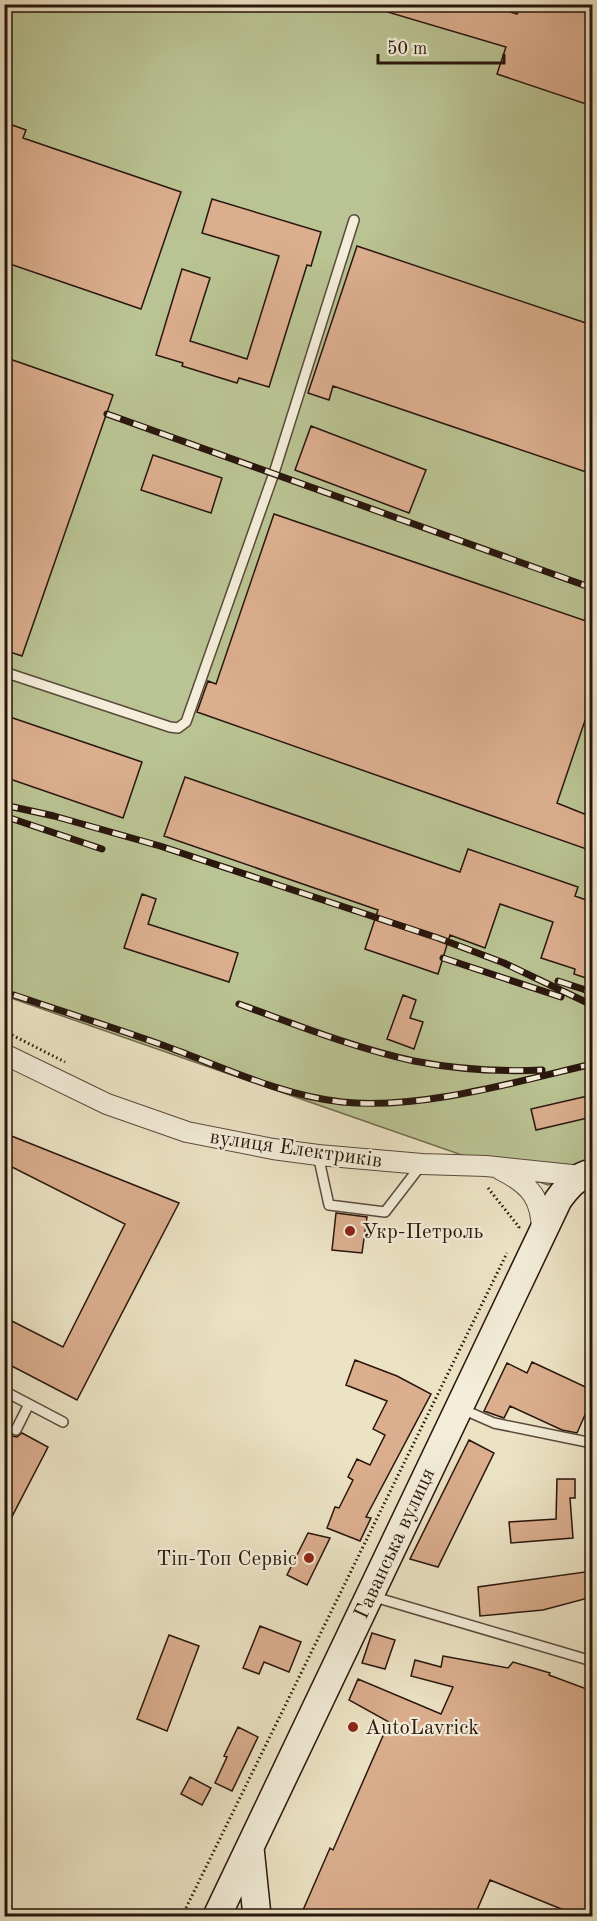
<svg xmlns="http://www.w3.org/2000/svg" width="597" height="1921" font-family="'Old Standard TT',serif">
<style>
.green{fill:#bac393;stroke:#726c50;stroke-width:1.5}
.building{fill:#dbae8e;stroke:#29160d;stroke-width:1.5}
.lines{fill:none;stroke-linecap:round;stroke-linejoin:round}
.lane-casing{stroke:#5a493b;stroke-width:12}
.street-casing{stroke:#5a493b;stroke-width:22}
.secondary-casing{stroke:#29160d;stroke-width:30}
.path{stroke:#29160d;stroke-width:3;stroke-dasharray:1.5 3;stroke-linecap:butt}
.lane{stroke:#f3edd9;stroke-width:9}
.street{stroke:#f3edd9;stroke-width:20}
.secondary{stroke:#f3edd9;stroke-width:27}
.rail-casing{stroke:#29160d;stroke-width:7}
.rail{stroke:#f3edd9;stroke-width:4.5;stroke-dasharray:14;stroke-linecap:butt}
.poi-dot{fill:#8f2418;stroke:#f3edd9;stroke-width:2}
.labels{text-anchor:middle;stroke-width:4.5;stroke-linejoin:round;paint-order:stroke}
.street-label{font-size:21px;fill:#29160d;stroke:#f3edd9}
.poi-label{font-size:21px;fill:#29160d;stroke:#f3edd9;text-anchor:start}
</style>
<rect width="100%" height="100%" fill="#ece3c5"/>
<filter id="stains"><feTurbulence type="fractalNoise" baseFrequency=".00333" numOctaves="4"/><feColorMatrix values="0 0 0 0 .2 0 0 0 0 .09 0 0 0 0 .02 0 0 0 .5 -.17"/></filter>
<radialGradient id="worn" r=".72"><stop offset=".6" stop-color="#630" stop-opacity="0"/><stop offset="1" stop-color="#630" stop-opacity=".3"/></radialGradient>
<path class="green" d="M5 5H592V1172L548 1185 5 996Z"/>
<path class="building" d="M374 4H486L517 14 521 4H592V106L497 74 506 47 374 8Z
M4 122 26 130 23 138 181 192 141 309 4 262Z
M212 199 321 232 311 266 307 265 269 387 239 378 237 383 182 366 183 363 156 355 182 269 210 278 190 341 247 359 279 256 202 233Z
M357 246 592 325V474L333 386 329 400 308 393Z
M4 357 113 395 22 656 4 650Z
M311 426 426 470 409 513 295 470Z
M153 455 222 478 211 513 141 490Z
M274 514 592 623V700L557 803 592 817V851L197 712 208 681 216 684Z
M4 715 142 762 123 818 4 777Z
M185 777 460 872 468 849 578 887 575 896 592 902V980L574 974 575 969 541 958 553 922 500 904 485 948 450 935 438 974 365 949 378 910 164 836Z
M142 894 156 899 148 924 238 953 229 982 124 948Z
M403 995 416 1000 410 1018 423 1022 414 1049 387 1039Z
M592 1095V1117L536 1130 531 1109Z
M4 1133 179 1203 77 1400 4 1362V1317L63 1347 125 1224 4 1163Z
M336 1213 367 1217 362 1253 332 1250Z
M355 1360 397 1376 431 1394 366 1517 371 1518 360 1541 327 1528 335 1507 339 1508 353 1480 348 1477 357 1459 370 1465 385 1435 373 1429 387 1401 346 1385Z
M532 1362 592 1390V1399L577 1433 562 1430 510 1406 504 1418 484 1411 507 1363 527 1373Z
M4 1424 10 1427 9 1431 12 1436 17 1437 22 1433 48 1447 4 1532Z
M469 1440 494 1453 438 1567 410 1559Z
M557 1479H575V1498H570L573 1538 511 1543 509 1522 556 1519Z
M308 1533 330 1538 307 1585 287 1575Z
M592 1571V1597L543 1610 480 1616 478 1587Z
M260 1626 301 1642 289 1672 264 1662 259 1674 243 1668Z
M372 1633 395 1640 385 1669 362 1663Z
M169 1635 199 1646 167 1731 137 1719Z
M443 1656 508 1668 513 1662 550 1673 549 1675 592 1691V1917H581L490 1880 474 1917H300L330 1848 333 1850 389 1722 349 1700 358 1679 441 1714 453 1687 411 1676 415 1660 441 1667Z
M238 1727 258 1737 232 1791 215 1783 227 1757 224 1756Z
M190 1777 211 1788 202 1805 181 1794Z"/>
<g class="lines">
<g class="lane-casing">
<path id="lane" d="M4 672 170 727 178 728 186 722 274 473 354 220
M318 1155 329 1205 385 1212 422 1164
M4 1391 63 1422
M462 1409 494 1423 592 1443
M16 1430 29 1404
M371 1596 592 1661"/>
</g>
<g class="street-casing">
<path id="street" d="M4 1054 107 1104 187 1132 273 1149 318 1155 422 1164 486 1166 581 1176
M501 1170C531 1185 542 1199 542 1233"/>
</g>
<g class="secondary-casing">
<path id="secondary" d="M250 1848 257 1916
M217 1916 558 1200C568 1186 577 1176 592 1173"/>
</g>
<path class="path" d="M4 1031 65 1062
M488 1188 519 1227 518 1230
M182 1916 507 1253"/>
<use href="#lane" class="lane"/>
<use href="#street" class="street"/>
<use href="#secondary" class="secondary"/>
<g class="rail-casing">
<path id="rail" d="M107 414 592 588
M4 805 54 816 160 846 438 938 504 963 592 1005
M4 816 102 849
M443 958 561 997
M558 981 592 992
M14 995C64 1012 115 1028 165 1046 223 1067 280 1095 342 1102 420 1110 516 1082 592 1064
M239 1004C297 1025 354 1048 414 1061 455 1069 500 1072 542 1070"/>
</g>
<use href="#rail" class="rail"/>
</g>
<g class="poi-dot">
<circle cx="350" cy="1231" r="6"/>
<circle cx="309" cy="1558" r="6"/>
<circle cx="353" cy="1727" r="6"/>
</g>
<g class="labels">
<g class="street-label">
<text transform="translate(296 1148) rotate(8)" y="7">вулиця Електриків</text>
<text transform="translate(394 1543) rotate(-65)" y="7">Гаванська вулиця</text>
</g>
<g class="poi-label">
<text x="362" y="1238">Укр-Петроль</text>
<text x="297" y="1565" text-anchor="end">Тіп-Топ Сервіс</text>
<text x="365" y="1734">AutoLavrick</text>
</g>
</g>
<rect width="597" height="1921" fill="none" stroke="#ece3c5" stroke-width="24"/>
<rect x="6" y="6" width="585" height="1909" fill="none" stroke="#29160d" stroke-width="3"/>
<rect x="12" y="12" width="573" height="1897" fill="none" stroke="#29160d" stroke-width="1.5"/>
<path d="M378 54v9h126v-9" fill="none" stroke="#29160d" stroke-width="3"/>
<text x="387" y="54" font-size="18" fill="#29160d" stroke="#f3edd9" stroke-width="4.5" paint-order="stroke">50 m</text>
<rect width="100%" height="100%" filter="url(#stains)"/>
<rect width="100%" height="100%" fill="url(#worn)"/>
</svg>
